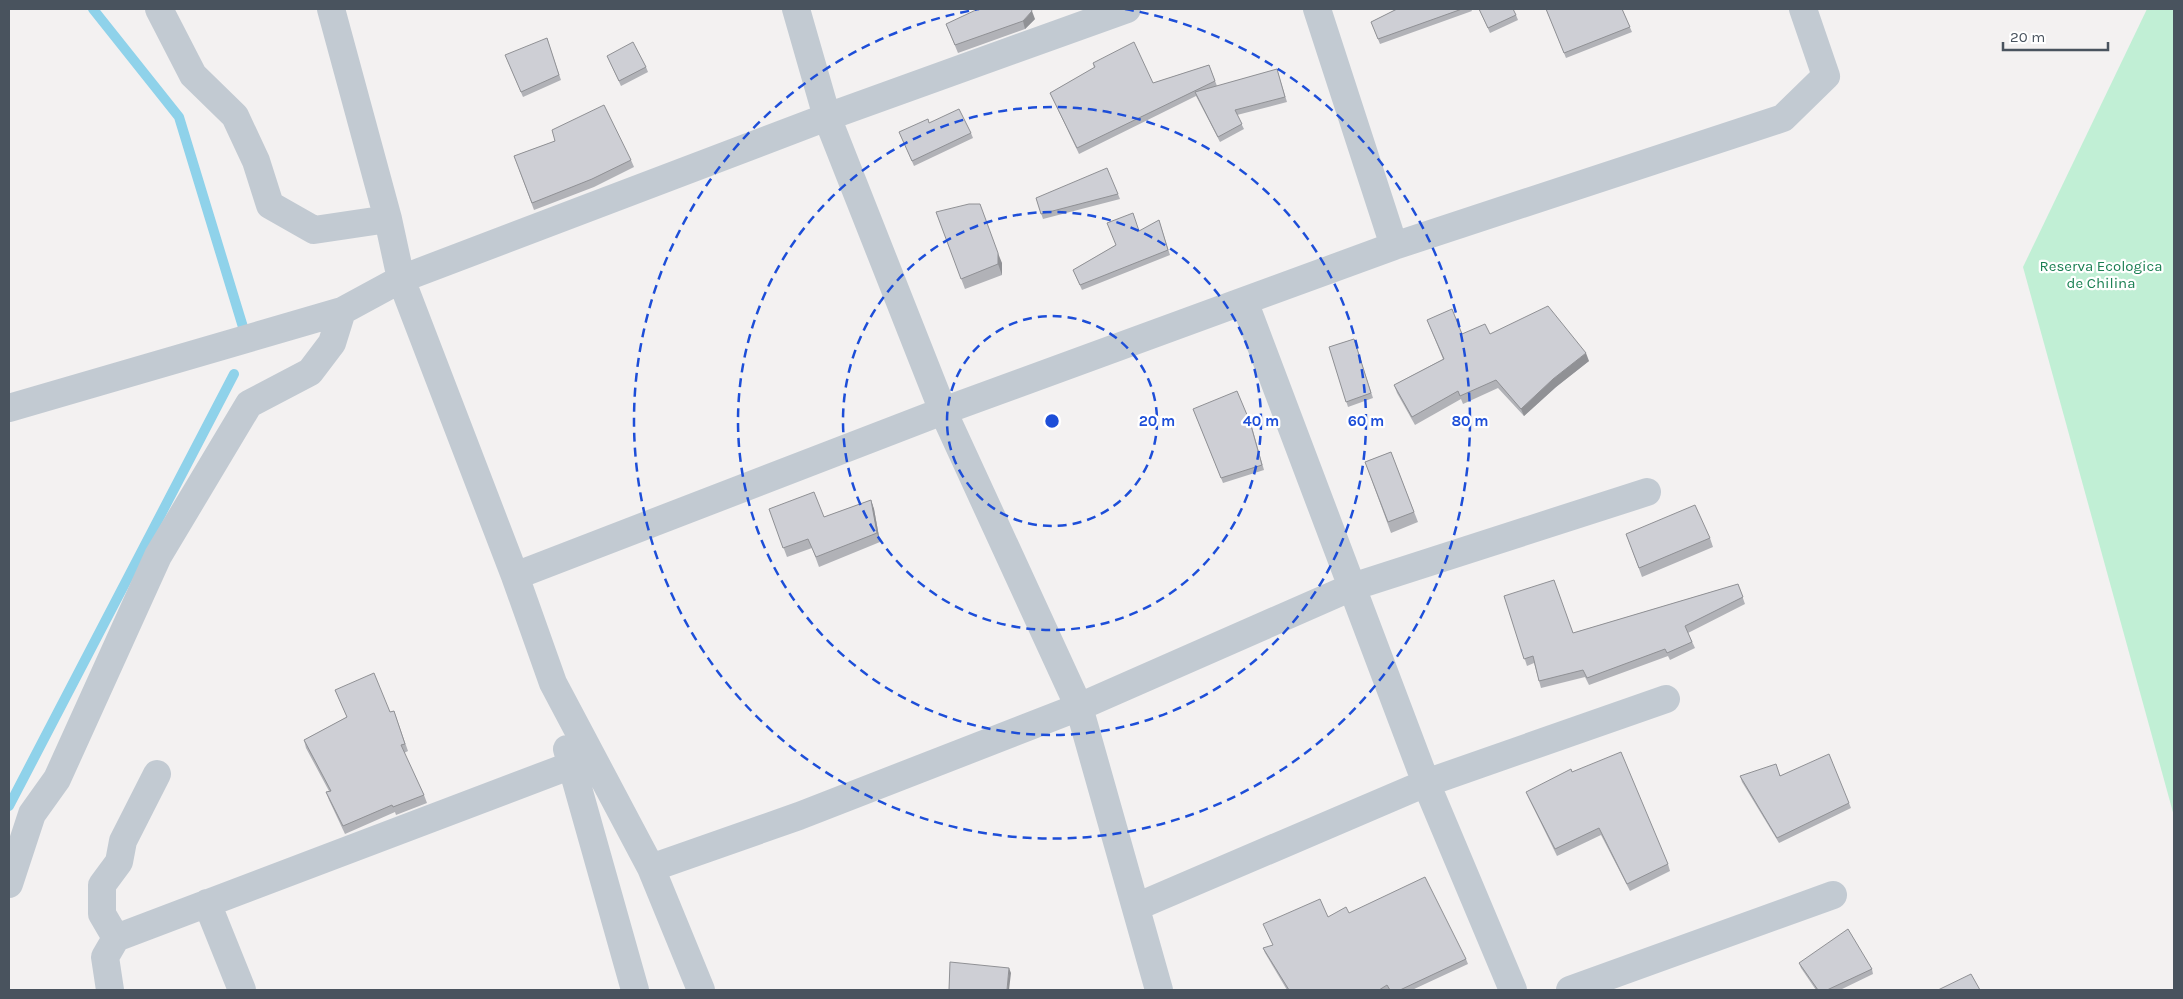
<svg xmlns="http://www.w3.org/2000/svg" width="2183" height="999" font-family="Karla,sans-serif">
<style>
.green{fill:#c1efd5}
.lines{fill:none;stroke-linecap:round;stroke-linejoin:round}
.stream{stroke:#8fd2ea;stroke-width:10}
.minor{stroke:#c2cad2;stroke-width:28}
.wall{fill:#b1b2b7}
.shaded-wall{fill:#909195}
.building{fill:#cecfd5;stroke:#909195}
.ring{fill:none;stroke:#1d4ed8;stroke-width:2.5;stroke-dasharray:9 6}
.labels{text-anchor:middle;stroke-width:4.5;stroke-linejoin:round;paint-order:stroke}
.park-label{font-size:15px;fill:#1a7f52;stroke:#fff}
.centre{fill:#1d4ed8;stroke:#fff;stroke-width:2.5}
.ring-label{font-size:15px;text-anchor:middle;font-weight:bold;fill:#1d4ed8;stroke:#fff;stroke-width:4.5;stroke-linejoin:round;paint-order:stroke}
</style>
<rect width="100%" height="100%" fill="#f3f1f1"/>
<path class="green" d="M2147 9H2174V816L2023 267Z"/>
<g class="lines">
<path class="stream" d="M93 9 179 117 243 327
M9 806 234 374"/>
<path class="minor" d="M159 9 193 75 235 116 256 161 270 205 314 230 388 219
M331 9 388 219 401 279 515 576 553 683 651 868 701 990
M796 9 827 117 943 411 1079 707 1159 990
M1317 9 1394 246
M1244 301 1426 783 1513 990
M9 408 342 311 401 279 827 117 1127 9
M515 576 943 411 1394 246 1783 118 1826 76 1803 9
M567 749 635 990
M651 868 799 816 1079 707 1352 587 1647 492
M9 884 32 814 57 779 158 556 249 404 310 372 332 343 342 311
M207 903 242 990
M1136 907 1426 783 1666 699
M116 938 572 765
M110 990 105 957 116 938 102 914V885L119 862 123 841 157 774
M1570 990 1833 895"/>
</g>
<path class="wall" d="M1397 9H1471L1472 11 1380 44 1371 22Z
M1479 9 1516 15 1518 20 1490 33Z
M1546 9H1622L1632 32 1566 58Z
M1035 19 1025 29 958 53 946 24Z
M547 38 561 80 523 97 507 60Z
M607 56 646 67 648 72 621 86Z
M1093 63 1153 83 1209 65 1217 86 1277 69 1287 102 1237 115 1244 129 1220 142 1196 96 1079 154 1050 93 1094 68Z
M929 123 971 133 973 138 914 166 899 132Z
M555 141 631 160 634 167 594 187 534 210 514 156Z
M1118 194 1120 199 1043 219 1036 198Z
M936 212 1002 263V275L965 289Z
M1159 220 1170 255 1082 290 1073 270Z
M1427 320 1462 334H1490L1589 361 1556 387 1524 416 1498 388 1463 404 1461 399 1415 425 1397 393 1394 385 1443 359Z
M1354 339 1373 398 1348 407 1329 347Z
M1193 409 1252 427 1264 470 1223 483Z
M1391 452 1418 522 1391 533 1365 462Z
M871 500 874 509 880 542 819 567 812 548 787 557 769 509 824 517Z
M1626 534 1710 538 1713 547 1642 577Z
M1738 584 1745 604 1688 633 1695 648 1670 660 1668 656 1589 685 1585 677 1541 688 1534 663 1527 666 1504 596 1573 633Z
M335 690 390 712 394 711 408 751 404 753 424 795 427 803 396 815 395 812 345 834 329 800 326 792 329 791 306 748 304 740 347 717Z
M1572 772 1668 864 1670 871 1630 891 1601 835 1557 856 1529 799 1526 792Z
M1780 775 1849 803 1851 808 1779 843 1742 782 1740 776Z
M1349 913 1466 959 1468 964 1412 990H1287L1265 953 1263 948 1272 946 1328 917Z
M1799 963 1872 969 1873 974 1840 990H1816L1801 968Z"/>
<path class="shaded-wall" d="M1032 11 1035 19 1025 29 1023 21Z
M998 253 1002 263V275L998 264Z
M1586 353 1589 361 1556 387 1524 416 1521 409 1553 379Z
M871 500 874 509 880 542 877 533Z
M1009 968 1011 973 1009 990H1007Z"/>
<path class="building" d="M978 9H1031L1032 11 1023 21 955 45 946 24Z
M1397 9H1462L1378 39 1371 22Z
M1479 9H1513L1516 15 1488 28Z
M1546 9H1622L1630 27 1564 53Z
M547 38 559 75 521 92 505 55Z
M633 42 646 67 619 81 607 56Z
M1134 42 1153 83 1209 65 1215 81 1077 148 1050 93 1095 67 1093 63Z
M1277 69 1285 97 1235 110 1242 124 1218 137 1195 92Z
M604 105 631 160 592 179 532 203 514 156 555 141 552 130Z
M959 109 971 133 912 161 899 132 928 119 929 123Z
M1107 168 1118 194 1041 214 1036 198Z
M969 204H980L998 253V264L961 279 936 212Z
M1133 213 1139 231 1159 220 1168 250 1080 285 1073 270 1116 245 1107 223Z
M1548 306 1586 353 1553 379 1521 409 1496 380 1460 396 1458 391 1412 417 1394 385 1444 359 1427 320 1452 309 1462 334 1485 324 1490 334Z
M1354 339 1371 393 1346 402 1329 347Z
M1237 391 1250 422 1262 465 1221 478 1193 409Z
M1391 452 1414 512 1388 522 1365 462Z
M814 492 824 517 871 500 877 533 816 557 808 539 783 548 769 509Z
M1695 505 1710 538 1639 568 1626 534Z
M1554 580 1573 633 1738 584 1743 597 1685 626 1692 642 1667 653 1665 649 1587 678 1583 670 1539 681 1533 656 1524 659 1504 596Z
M374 673 390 712 394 711 405 744 401 745 424 795 393 807 392 805 343 826 326 792 331 791 304 740 347 717 335 690Z
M1621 752 1668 864 1627 884 1599 828 1555 849 1526 792 1571 769 1572 772Z
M1829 754 1849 803 1777 838 1740 776 1776 764 1780 776Z
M1425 877 1466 959 1400 990H1390L1387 985 1379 990H1289L1263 948 1273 945 1263 924 1320 899 1328 917 1346 907 1349 913Z
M1848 929 1872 969 1827 990H1818L1799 963Z
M950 962 1009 968 1007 990H949Z
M1971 974 1980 990H1938Z"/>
<g class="ring">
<circle cx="1052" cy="421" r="105"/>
<circle cx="1052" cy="421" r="209"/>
<circle cx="1052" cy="421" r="314"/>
<path d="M1125 9A418 418 0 1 1 979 9"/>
</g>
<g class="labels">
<g class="park-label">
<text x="2101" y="271">Reserva Ecologica<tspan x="2101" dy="17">de Chilina</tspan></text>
</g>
</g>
<circle cx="1052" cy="421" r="8" class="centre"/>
<g class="ring-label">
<text x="1157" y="426">20 m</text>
<text x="1261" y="426">40 m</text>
<text x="1366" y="426">60 m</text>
<text x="1470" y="426">80 m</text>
</g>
<rect width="2183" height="999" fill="none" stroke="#49535e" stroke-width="20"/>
<path d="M2003 42v8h105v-8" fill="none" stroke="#49535e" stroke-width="2.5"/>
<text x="2010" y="42" font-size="15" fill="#49535e" stroke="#ffffff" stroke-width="4" paint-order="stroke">20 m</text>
</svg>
